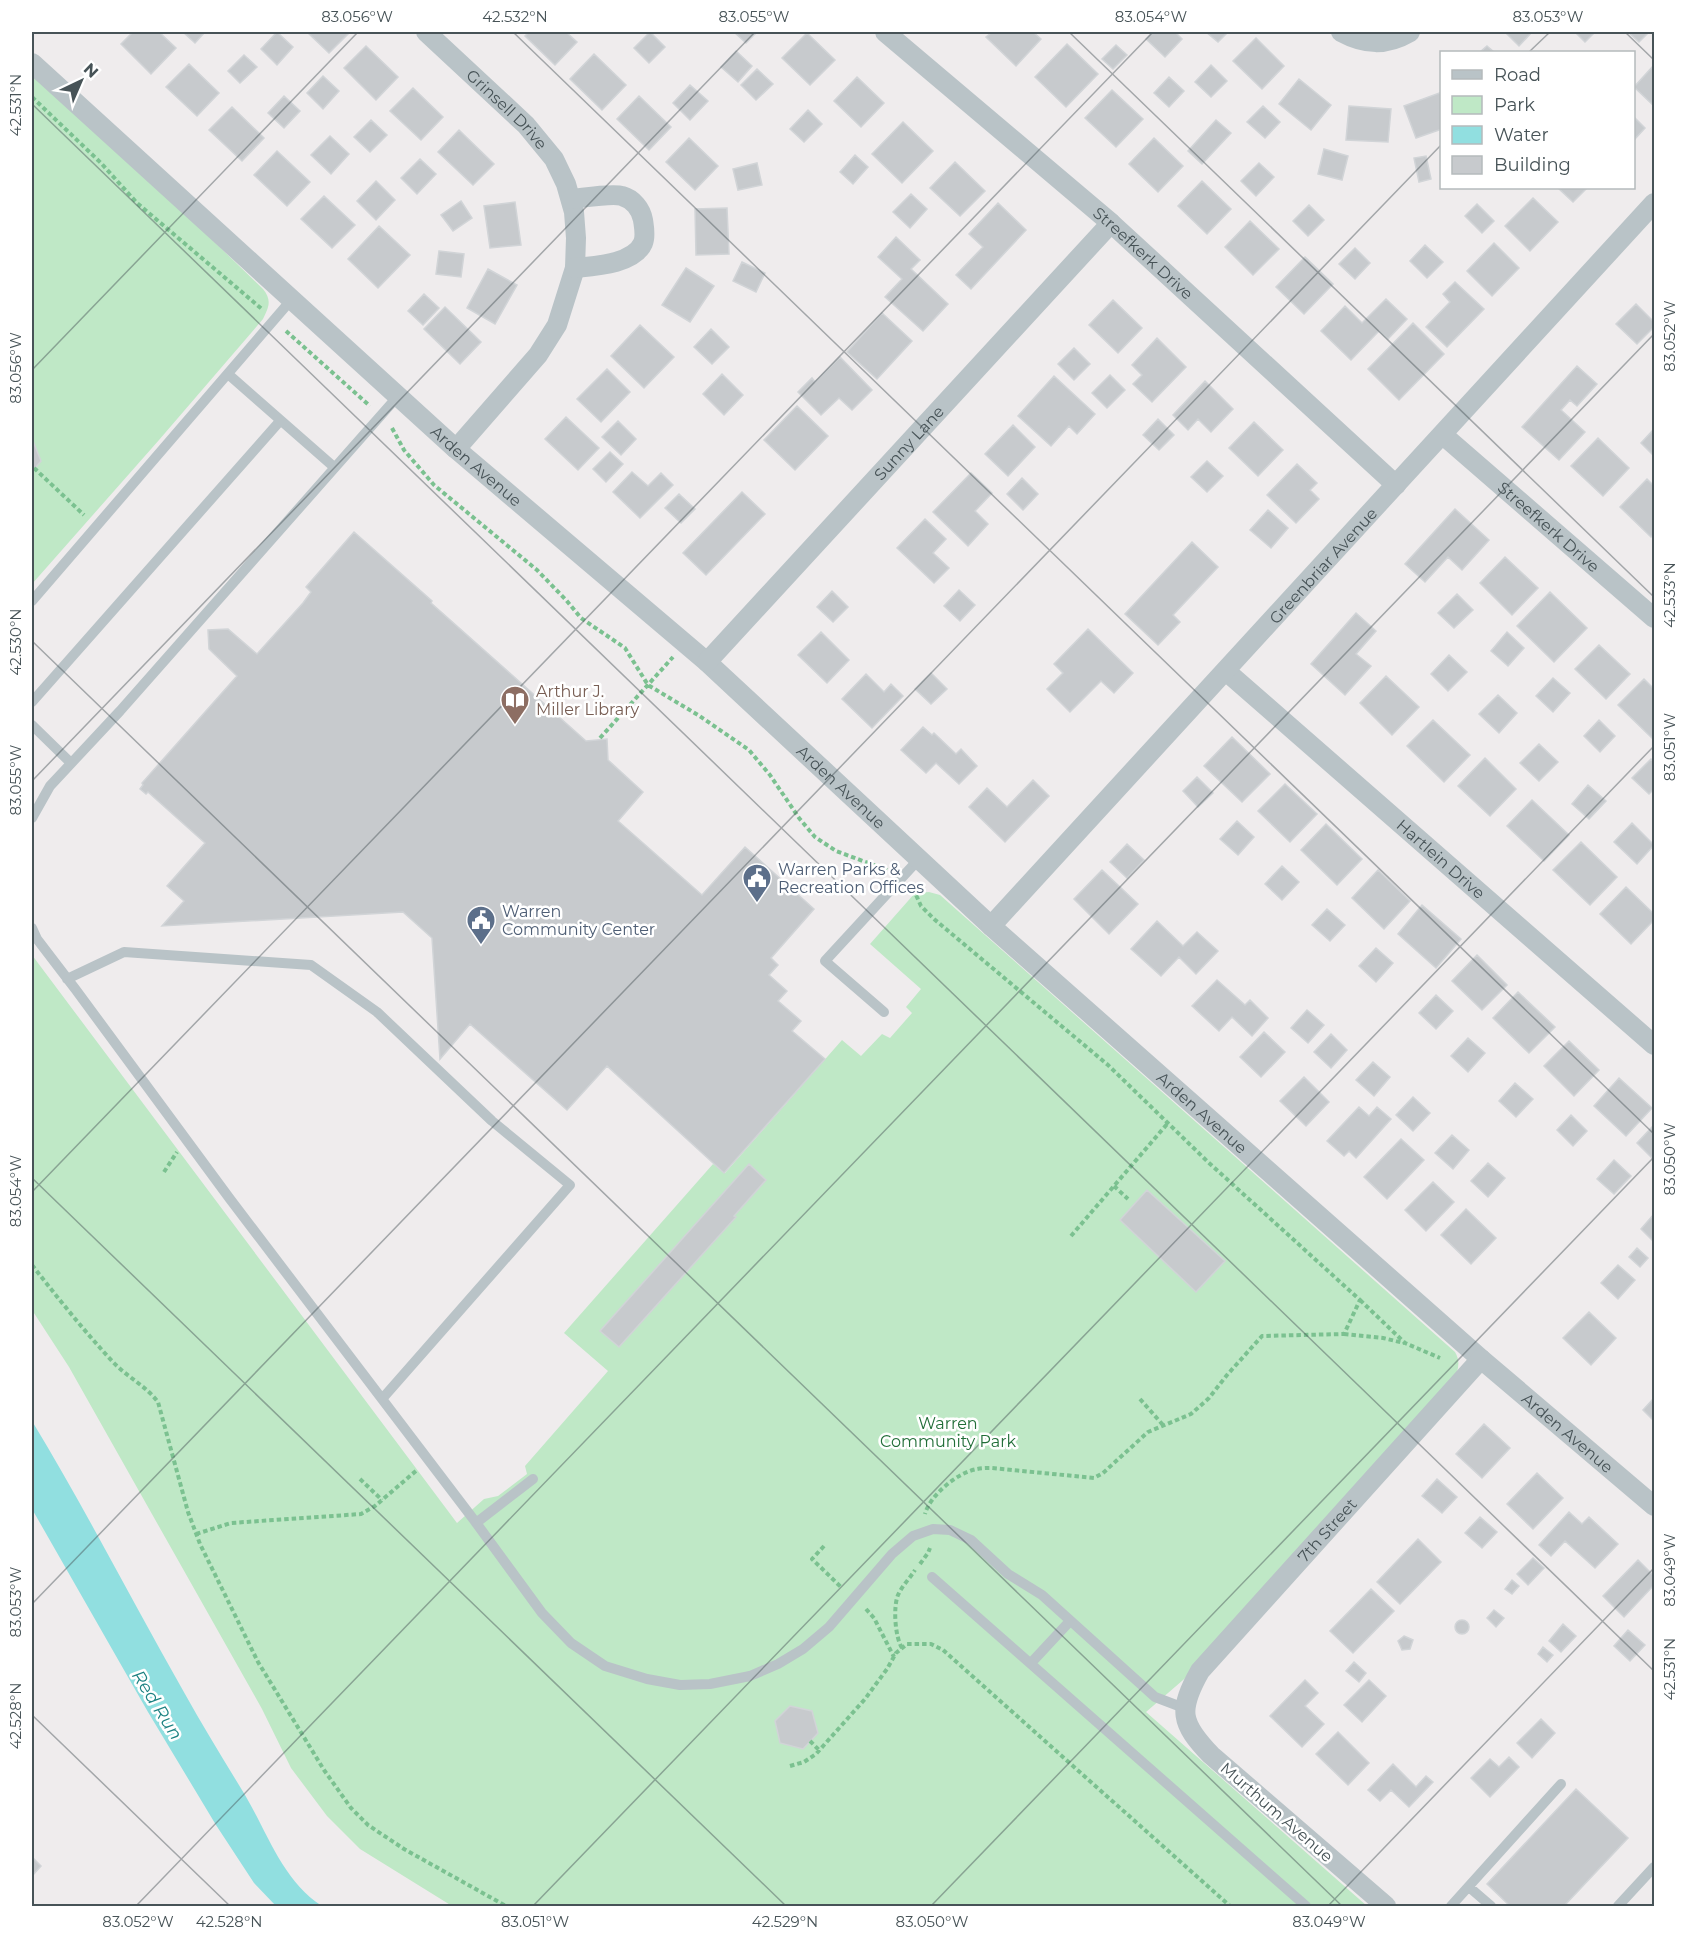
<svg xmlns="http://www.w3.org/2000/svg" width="1686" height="1938" font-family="Montserrat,sans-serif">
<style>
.green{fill:#bfe8c6}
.water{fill:#91dfe0}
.building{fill:#c7cacd;stroke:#d1d4d7;stroke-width:1.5}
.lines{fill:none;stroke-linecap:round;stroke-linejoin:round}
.path{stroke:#7bc190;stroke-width:4;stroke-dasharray:4.5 3;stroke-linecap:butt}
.service{stroke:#b9c3c7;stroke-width:10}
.minor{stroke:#b9c3c7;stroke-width:20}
.ticks{fill:none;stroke:#475357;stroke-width:1.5;stroke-opacity:0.45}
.labels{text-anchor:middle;stroke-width:5;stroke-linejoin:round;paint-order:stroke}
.street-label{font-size:16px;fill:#475357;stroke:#fff}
.education-label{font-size:16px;fill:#785e54;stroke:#fff;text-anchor:start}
.service-label{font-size:16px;fill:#4e5e75;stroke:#fff;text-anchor:start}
.park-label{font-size:16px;fill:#216e38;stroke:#fff}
.water-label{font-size:18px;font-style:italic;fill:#1b8080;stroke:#fff}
.neatline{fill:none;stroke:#475357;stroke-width:2}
.ticks-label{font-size:15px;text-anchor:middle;fill:#475357}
</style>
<rect width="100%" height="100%" fill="#efeced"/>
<path class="green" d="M32 73 169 198 263 289C272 300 269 307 263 319L159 440 32 584Z
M929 892 940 895 1455 1352C1461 1362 1458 1370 1454 1381L1190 1674 1146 1712 1367 1906H452L360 1849 327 1816 291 1768 262 1709 69 1367 32 1310V955L457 1523 484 1499 498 1496 527 1474 525 1466 608 1371 564 1333 713 1164 725 1173 842 1040 861 1056 882 1034 890 1038 912 1013 906 1007 921 989 870 944 915 893Z"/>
<path class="water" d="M32 1421C86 1510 133 1603 185 1694 204 1728 225 1762 245 1795 268 1834 283 1881 322 1906H276L254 1883 216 1825 148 1712 32 1509Z"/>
<path class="building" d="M133 32H159L176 48 151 74 121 44Z
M183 32H205L195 43Z
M277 32 293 47 277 65 261 49Z
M307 32H350L329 53Z
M529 32H566L577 42 555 65 525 36Z
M650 32 665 47 649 63 634 48Z
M734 32H757L746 43Z
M992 32H1033L1041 39 1016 66 986 37Z
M1153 32H1175L1182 39 1165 57 1146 39Z
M1206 32H1228L1218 42Z
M1505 32H1532L1519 46Z
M1575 32H1595L1585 42Z
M1628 32H1649L1639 42Z
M807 33 835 60 810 85 782 58Z
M1256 38 1284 66 1262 89 1233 61Z
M1067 44 1098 74 1066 107 1035 77Z
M1116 45 1127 55 1113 69 1102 59Z
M366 46 398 77 376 100 344 68Z
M1487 46 1494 52H1480Z
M736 51 752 66 738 82 721 67Z
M594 54 626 85 602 110 570 79Z
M244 55 257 67 240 83 228 71Z
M189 64 219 93 197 116 166 87Z
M1211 65 1227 81 1211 97 1195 82Z
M1654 65V106L1634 87Z
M757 69 773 84 756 100 741 85Z
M323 76 339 91 323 109 307 93Z
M857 77 884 103 861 127 834 101Z
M1169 77 1184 91 1169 107 1154 93Z
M1299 79 1331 105 1311 130 1279 104Z
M690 85 708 101 690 120 673 103Z
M413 88 443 117 421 140 390 111Z
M1112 90 1143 119 1116 147 1085 118Z
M1442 92V129L1416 138 1404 106Z
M284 96 300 111 284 128 268 113Z
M639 96 671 127 649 150 617 119Z
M1263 106 1280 122 1265 138 1247 122Z
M1349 106 1391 109 1388 142 1346 140Z
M232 107 264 138 242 161 209 130Z
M808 110 822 124 804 142 790 129Z
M1634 117 1645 128 1634 140Z
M371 120 387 135 370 152 354 137Z
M1216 120 1231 133 1202 164 1188 151Z
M903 122 933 151 902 183 872 154Z
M459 130 494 164 473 185 438 152Z
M330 136 349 154 331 174 311 155Z
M689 138 718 166 695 190 666 162Z
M1154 138 1183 166 1158 192 1129 164Z
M1324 149 1348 156 1342 180 1318 174Z
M277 151 310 182 287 206 254 175Z
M855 155 868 167 853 184 840 172Z
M1426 156 1431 179 1419 182 1414 158Z
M420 159 436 174 417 194 401 178Z
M955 162 985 191 960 216 930 188Z
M757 163 762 185 738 190 733 169Z
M1259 163 1274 177 1256 196 1241 181Z
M376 181 395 200 376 220 357 201Z
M1202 181 1231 209 1207 234 1178 206Z
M1558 188H1587L1573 202Z
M911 194 927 209 910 228 893 212Z
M324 196 355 225 332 248 301 219Z
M1533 198 1558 222 1530 251 1505 226Z
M461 201 472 218 453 231 441 215Z
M515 202 521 245 490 248 484 206Z
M998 203 1026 230 971 289 956 275 983 247 969 234Z
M1477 204 1494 221 1482 233 1465 216Z
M1309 205 1324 220 1308 236 1293 221Z
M727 208 729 254 696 255 695 209Z
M1250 221 1279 249 1253 275 1225 247Z
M379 226 410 255 378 288 348 259Z
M896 237 920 260 911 269 948 304 923 331 885 297 902 279 878 257Z
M1494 243 1519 268 1492 296 1467 271Z
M1425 245 1443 262 1427 278 1410 261Z
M1355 248 1370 263 1355 279 1339 264Z
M439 251 464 254 461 277 436 274Z
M1305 257 1333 284 1304 314 1276 287Z
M742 262 765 273 756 292 733 281Z
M686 268 714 286 690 322 662 305Z
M488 269 517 285 495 324 467 308Z
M1455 282 1484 309 1447 347 1426 327 1450 302 1443 294Z
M424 294 439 308 423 325 408 311Z
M1386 299 1407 319 1388 339 1379 331 1351 360 1321 331 1345 306 1362 323Z
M1113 300 1142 328 1118 353 1089 325Z
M1636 304 1654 322V327L1637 344 1616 324Z
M445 307 481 342 460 364 424 329Z
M882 313 912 341 877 379 847 352Z
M1413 323 1444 354 1399 400 1368 369Z
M640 325 674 357 644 388 611 356Z
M711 329 729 347 712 364 694 347Z
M1157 338 1186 367 1152 402 1133 384 1142 375 1132 365Z
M1074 348 1090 364 1074 380 1058 364Z
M840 357 872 390 852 410 839 398 821 415 798 392 812 378 815 382Z
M1577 366 1597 384 1577 406 1570 400 1561 410 1585 432 1559 460 1522 427Z
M607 369 630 392 601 422 577 399Z
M722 374 743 395 724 415 703 394Z
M1110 375 1125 390 1107 408 1092 393Z
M1054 376 1095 414 1077 434 1069 426 1051 446 1018 416Z
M1205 381 1233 409 1211 432 1198 419 1188 430 1173 415Z
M797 406 828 436 795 470 764 440Z
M566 417 599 448 578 470 545 439Z
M1158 419 1174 435 1159 450 1143 435Z
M618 421 636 439 621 455 602 437Z
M1254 422 1283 450 1258 476 1229 448Z
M1013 425 1035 447 1008 476 985 454Z
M1654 429V456L1641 443Z
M1598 438 1629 468 1603 496 1571 466Z
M32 440 33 441 41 461 32 472Z
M610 452 623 464 606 482 593 469Z
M1207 461 1223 476 1207 492 1191 477Z
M1297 464 1317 483 1310 490 1319 499 1296 523 1267 495Z
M632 472 648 486 661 473 673 485 640 518 613 492Z
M971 473 992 493 975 511 988 524 968 546 933 512Z
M1022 478 1038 494 1023 510 1007 494Z
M1647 479 1654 486V534L1651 537 1620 507Z
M742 492 765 514 706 575 683 553Z
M679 494 695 509 681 523 665 508Z
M1455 509 1489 540 1462 570 1448 557 1425 582 1405 564Z
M1268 510 1288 528 1271 548 1250 530Z
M925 519 946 539 933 553 949 568 934 583 897 548Z
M354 532 432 601 431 603 586 741 607 739 608 760 643 792 618 821 702 895 745 847 814 909 771 958 778 965 769 975 787 991 778 1001 801 1021 792 1031 825 1059 724 1173 607 1066 567 1110 470 1024 440 1059 432 938 403 912 162 926 184 901 167 886 205 843 148 792 146 794 140 789 143 785 142 783 237 676 209 649 208 630 228 629 257 654 303 603 311 592 306 587Z
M1192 542 1218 567 1173 615 1180 622 1158 645 1125 614Z
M1505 557 1538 588 1512 615 1480 583Z
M959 590 975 605 960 621 944 606Z
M832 591 848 607 833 622 817 607Z
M1550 592 1587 628 1554 662 1517 626Z
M1457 594 1473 610 1454 628 1438 613Z
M1356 613 1376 631 1356 654 1371 666 1345 695 1311 664Z
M1088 629 1133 673 1114 693 1101 681 1070 712 1047 689 1063 673 1054 664Z
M821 632 849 660 827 683 798 655Z
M1507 632 1524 648 1508 666 1491 651Z
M1599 645 1630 674 1606 699 1575 669Z
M1449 655 1467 672 1448 691 1431 674Z
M931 673 947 689 931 704 915 689Z
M866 674 884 692 891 684 903 696 872 728 842 699Z
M1386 676 1419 707 1392 735 1360 703Z
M1553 678 1570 693 1553 712 1536 696Z
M1644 679 1654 689V740L1618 705Z
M1498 695 1517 713 1499 733 1479 714Z
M1433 720 1470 755 1444 782 1407 746Z
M1599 720 1615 736 1600 752 1584 736Z
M923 727 932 735 934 733 956 754 961 749 977 766 959 784 936 763 926 773 901 750Z
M1232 737 1270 774 1242 802 1204 766Z
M1539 744 1558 762 1539 781 1520 763Z
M1485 758 1516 789 1490 816 1458 786Z
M1651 759 1654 762V789L1649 794 1632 778Z
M1197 777 1213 793 1198 807 1183 791Z
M1033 780 1049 796 1005 842 969 807 987 788 1007 807Z
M1285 784 1317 814 1290 842 1258 811Z
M1588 785 1606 801 1589 819 1572 804Z
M1532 800 1569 835 1544 861 1507 826Z
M1237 821 1254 837 1238 855 1220 839Z
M1632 823 1654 845 1637 864 1614 842Z
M1326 824 1362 859 1337 885 1301 850Z
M1581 842 1617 877 1590 905 1553 870Z
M1127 844 1144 860 1127 878 1110 862Z
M1282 866 1299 882 1282 900 1265 884Z
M1102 870 1138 904 1109 934 1074 899Z
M1378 870 1410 901 1384 929 1352 898Z
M1626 887 1654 914V920L1631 944 1600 914Z
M1422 905 1461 939 1436 968 1398 934Z
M1327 909 1345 925 1330 941 1312 925Z
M1157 921 1183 946 1197 932 1218 951 1196 974 1179 957 1161 976 1131 949Z
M1376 948 1393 963 1376 982 1359 966Z
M1477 955 1507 985 1482 1010 1452 981Z
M1217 980 1245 1005 1250 1000 1268 1018 1252 1036 1232 1017 1219 1031 1192 1006Z
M1518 992 1555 1027 1529 1053 1493 1018Z
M1436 995 1453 1011 1436 1029 1419 1013Z
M1307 1010 1324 1025 1308 1043 1291 1028Z
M1264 1032 1285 1052 1261 1077 1240 1057Z
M1331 1034 1347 1050 1331 1068 1314 1052Z
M1468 1038 1485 1053 1468 1072 1451 1056Z
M1569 1041 1599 1070 1574 1096 1544 1066Z
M1373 1062 1390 1077 1374 1096 1356 1080Z
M1304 1077 1329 1102 1306 1126 1280 1101Z
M1619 1078 1652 1108 1626 1136 1594 1106Z
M1515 1083 1533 1099 1516 1117 1499 1101Z
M1413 1097 1430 1113 1413 1131 1396 1115Z
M1359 1107 1369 1116 1377 1107 1391 1119 1356 1158 1349 1151 1344 1156 1327 1141Z
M1571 1115 1587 1131 1573 1146 1557 1130Z
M1654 1125V1160L1637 1143Z
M1452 1135 1469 1150 1453 1169 1435 1153Z
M1401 1139 1424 1160 1387 1199 1364 1177Z
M1614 1160 1631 1176 1614 1194 1597 1179Z
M1488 1163 1505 1178 1488 1197 1471 1181Z
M749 1164 766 1180 734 1216 736 1217 619 1347 600 1331Z
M1433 1182 1454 1202 1426 1231 1405 1210Z
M1147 1190 1225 1261 1196 1292 1120 1220Z
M1466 1209 1496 1238 1471 1264 1441 1235Z
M1654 1214V1242L1641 1229Z
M1637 1248 1648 1258 1640 1267 1629 1257Z
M1618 1265 1635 1280 1618 1299 1601 1283Z
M1589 1312 1616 1338 1591 1365 1563 1338Z
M1654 1398V1421L1643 1410Z
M1484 1424 1510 1448 1482 1478 1456 1454Z
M1537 1473 1563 1498 1533 1529 1507 1504Z
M1437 1479 1457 1497 1442 1513 1422 1496Z
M1569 1512 1582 1524 1589 1517 1618 1544 1595 1568 1565 1541 1551 1556 1539 1545Z
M1480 1517 1497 1532 1482 1548 1465 1533Z
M1418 1539 1441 1562 1400 1604 1377 1582Z
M1533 1558 1544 1568 1528 1585 1517 1574Z
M1638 1560 1654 1576V1585L1624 1617 1603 1596Z
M1512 1580 1519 1586 1512 1594 1505 1589Z
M1371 1589 1394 1611 1353 1653 1330 1631Z
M1494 1610 1504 1618 1496 1627 1487 1618Z
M1455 1627a7 7 0 1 1 14 0a7 7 0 1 1-14 0Z
M1563 1624 1576 1636 1561 1652 1549 1641Z
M1628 1630 1645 1645 1630 1661 1614 1646Z
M1404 1636 1413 1640 1410 1649 1402 1650 1398 1641Z
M1543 1647 1553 1655 1547 1662 1538 1654Z
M1354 1662 1366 1673 1359 1682 1346 1671Z
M1305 1680 1318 1693 1305 1706 1324 1724 1302 1747 1270 1716Z
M1369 1680 1386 1696 1362 1722 1344 1705Z
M790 1706 812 1711 818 1733 803 1749 780 1743 775 1721Z
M1541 1719 1555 1733 1532 1758 1517 1743Z
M1338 1732 1369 1763 1348 1785 1316 1754Z
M1509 1757 1519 1767 1490 1797 1471 1778 1490 1759 1499 1767Z
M1393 1764 1416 1787 1426 1776 1433 1782 1409 1807 1391 1790 1380 1801 1368 1790Z
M1576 1789 1628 1838 1564 1906H1510L1487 1884Z
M32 1857 41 1866 32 1876Z"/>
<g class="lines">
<path class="path" d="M32 97 101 163 137 203 263 310
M286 331 370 406
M392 428 404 450 434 485 537 570 566 600 581 618 625 648 648 685 698 715 749 750 770 775 799 818 815 837 836 851 887 870
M34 468 84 515
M600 738 673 657
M911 890 916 895 921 906 934 919 1108 1065 1208 1162 1360 1300 1344 1334 1262 1336 1227 1375 1209 1398 1191 1414 1148 1432 1103 1473 1094 1478 992 1468C987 1468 982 1468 977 1469 958 1472 930 1495 925 1514
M164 1172 177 1152
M1114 1186 1128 1199
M1071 1236 1168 1123
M32 1265C58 1298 84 1331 113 1362 127 1377 146 1386 158 1402L188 1512 200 1544 258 1662 324 1770 351 1808 368 1825 404 1849 506 1906
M1360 1300 1405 1343 1440 1358
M1344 1334 1383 1338 1404 1343
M1140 1399 1163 1425
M360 1479 382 1500
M196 1534 231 1523 361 1514 375 1506 417 1470
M824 1546 812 1559 842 1588
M920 1564 928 1553 930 1548
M866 1609 874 1618 894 1657
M902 1648C895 1637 893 1607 898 1595 902 1586 910 1578 915 1570
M810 1741 819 1750
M790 1766 804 1762 816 1754 865 1699 887 1669 896 1653 907 1644H931L943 1650 1230 1906"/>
<path class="service" d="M228 374 334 467
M32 601 292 299
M32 702 280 421
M32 725 71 763
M32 818 50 786 120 711 398 396
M32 928 37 939 76 990 230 1199 474 1520 542 1613 571 1643 605 1666 647 1679 680 1685 710 1684 750 1676 778 1664 803 1649 829 1627 892 1554 913 1536 933 1529 950 1530 971 1540 1008 1574 1042 1595 1155 1697 1184 1708
M67 979 124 952 311 965 377 1012 492 1121 570 1185 382 1399
M884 1012 825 961 919 859
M476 1523 533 1479
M932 1577 1306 1906
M1031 1663 1070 1621
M1469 1887 1491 1906
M1451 1906 1561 1784
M1618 1906 1654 1867"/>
<g class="minor">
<path id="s1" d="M426 32 526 125 554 159 566 184 574 212 576 238 575 268 557 325 538 355 456 449"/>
<path id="s2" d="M885 32 1111 223 1396 485"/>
<path d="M1341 32C1365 45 1386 46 1410 32"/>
<path id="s3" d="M32 63 456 449 707 662 991 926 1481 1359 1654 1506"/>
<path d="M571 199C583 198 612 193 622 196 633 199 641 209 643 220 644 227 646 236 643 243 634 264 595 266 575 268"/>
<path id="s4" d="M1443 435 1654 618"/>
<path id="s5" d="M707 662 1111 223"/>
<path id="s6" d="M1227 672 1654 1045"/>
<path id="s7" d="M991 926C1213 686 1434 445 1654 203"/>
<path id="s8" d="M1386 1906 1211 1755C1180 1723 1178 1710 1200 1671L1481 1359"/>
</g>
</g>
<path class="ticks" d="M513 32 1654 1134M1069 32 1654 597M1625 32 1654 60M1529 52 1550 32M32 104 1654 1671M32 370 358 32M32 641 1342 1906M32 781 755 32M32 1178 786 1906M32 1192 1153 32M32 1604 1442 144M32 1715 230 1906M136 1906 1654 334M533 1906 1654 746M931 1906 1654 1157M1328 1906 1654 1568"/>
<defs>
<g id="library-pin" transform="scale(1.5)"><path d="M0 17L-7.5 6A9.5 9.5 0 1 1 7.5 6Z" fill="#8d6e63" stroke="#fff"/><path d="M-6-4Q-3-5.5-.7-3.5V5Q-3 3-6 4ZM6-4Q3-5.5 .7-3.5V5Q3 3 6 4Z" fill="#fff"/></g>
<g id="civic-pin" transform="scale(1.5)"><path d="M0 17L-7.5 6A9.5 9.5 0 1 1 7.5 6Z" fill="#5c6f8a" stroke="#fff"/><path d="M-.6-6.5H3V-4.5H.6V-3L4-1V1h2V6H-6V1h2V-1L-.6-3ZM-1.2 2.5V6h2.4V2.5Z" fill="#fff"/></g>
</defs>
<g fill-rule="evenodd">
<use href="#library-pin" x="515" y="700"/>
<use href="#civic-pin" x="757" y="878"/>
<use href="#civic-pin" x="481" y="920"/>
</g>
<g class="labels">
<g class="street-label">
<text dy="6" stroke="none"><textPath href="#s1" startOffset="112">Grinsell Drive</textPath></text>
<text dy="6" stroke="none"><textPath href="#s2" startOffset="340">Streefkerk Drive</textPath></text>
<text dy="6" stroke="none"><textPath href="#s5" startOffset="298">Sunny Lane</textPath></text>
<text dy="6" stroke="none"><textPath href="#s3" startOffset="600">Arden Avenue</textPath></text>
<text dy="6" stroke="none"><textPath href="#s4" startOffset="140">Streefkerk Drive</textPath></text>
<text dy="6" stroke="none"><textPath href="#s7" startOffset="490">Greenbriar Avenue</textPath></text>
<text dy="6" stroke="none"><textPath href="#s3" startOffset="1086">Arden Avenue</textPath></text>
<text dy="6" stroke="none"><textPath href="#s6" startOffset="284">Hartlein Drive</textPath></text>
<text dy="6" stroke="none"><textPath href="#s3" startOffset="1572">Arden Avenue</textPath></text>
<text dy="6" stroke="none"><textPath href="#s3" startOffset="2058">Arden Avenue</textPath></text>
<text dy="6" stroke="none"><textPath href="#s8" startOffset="516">7th Street</textPath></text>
<text transform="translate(1277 1812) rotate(41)" y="6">Murthum Avenue</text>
</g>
<g class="education-label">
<text x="536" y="697">Arthur J.<tspan x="536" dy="18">Miller Library</tspan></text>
</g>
<g class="service-label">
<text x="778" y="875">Warren Parks &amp;<tspan x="778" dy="18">Recreation Offices</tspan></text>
<text x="502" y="917">Warren<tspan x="502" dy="18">Community Center</tspan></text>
</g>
<g class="park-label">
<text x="948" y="1429">Warren<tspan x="948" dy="18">Community Park</tspan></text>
</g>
<g class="water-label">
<text transform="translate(157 1705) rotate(58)" y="6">Red Run</text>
</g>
</g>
<rect width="1686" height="1938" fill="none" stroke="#ffffff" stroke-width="66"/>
<rect x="1440" y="51" width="195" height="138" fill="#ffffff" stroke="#b5babc" stroke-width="1.5"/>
<rect x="1452" y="70" width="30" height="9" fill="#b9c3c7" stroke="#b5babc" stroke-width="1.5"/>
<text x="1494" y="81" font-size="18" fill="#475357">Road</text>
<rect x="1452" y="96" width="30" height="18" fill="#bfe8c6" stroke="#b5babc" stroke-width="1.5"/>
<text x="1494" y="111" font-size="18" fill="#475357">Park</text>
<rect x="1452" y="126" width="30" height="18" fill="#91dfe0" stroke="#b5babc" stroke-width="1.5"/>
<text x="1494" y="141" font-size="18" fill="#475357">Water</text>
<rect x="1452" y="156" width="30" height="18" fill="#c7cacd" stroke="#b5babc" stroke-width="1.5"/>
<text x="1494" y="171" font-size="18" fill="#475357">Building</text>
<g transform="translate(81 81) rotate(44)" stroke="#ffffff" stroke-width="4.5" paint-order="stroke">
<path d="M0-4.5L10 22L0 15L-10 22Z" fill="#475357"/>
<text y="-9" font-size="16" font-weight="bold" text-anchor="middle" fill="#475357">N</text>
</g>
<rect x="33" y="33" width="1620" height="1872" class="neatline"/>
<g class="ticks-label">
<text x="357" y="22">83.056°W</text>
<text x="515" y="22">42.532°N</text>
<text x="754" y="22">83.055°W</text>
<text x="1151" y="22">83.054°W</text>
<text x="1548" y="22">83.053°W</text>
<text transform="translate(16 105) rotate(-90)" y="5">42.531°N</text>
<text transform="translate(1670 336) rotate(-90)" y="5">83.052°W</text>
<text transform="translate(16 368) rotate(-90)" y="5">83.056°W</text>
<text transform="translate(1670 595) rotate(-90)" y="5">42.533°N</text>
<text transform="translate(16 642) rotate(-90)" y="5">42.530°N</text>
<text transform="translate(1670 747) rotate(-90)" y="5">83.051°W</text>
<text transform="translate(16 780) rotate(-90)" y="5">83.055°W</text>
<text transform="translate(1670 1159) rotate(-90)" y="5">83.050°W</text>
<text transform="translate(16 1191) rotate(-90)" y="5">83.054°W</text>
<text transform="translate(1670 1570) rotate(-90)" y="5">83.049°W</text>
<text transform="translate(16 1602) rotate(-90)" y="5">83.053°W</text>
<text transform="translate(1670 1669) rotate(-90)" y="5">42.531°N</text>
<text transform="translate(16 1716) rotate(-90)" y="5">42.528°N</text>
<text x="138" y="1927">83.052°W</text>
<text x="229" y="1927">42.528°N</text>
<text x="535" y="1927">83.051°W</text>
<text x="785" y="1927">42.529°N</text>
<text x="932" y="1927">83.050°W</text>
<text x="1329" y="1927">83.049°W</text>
</g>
</svg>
